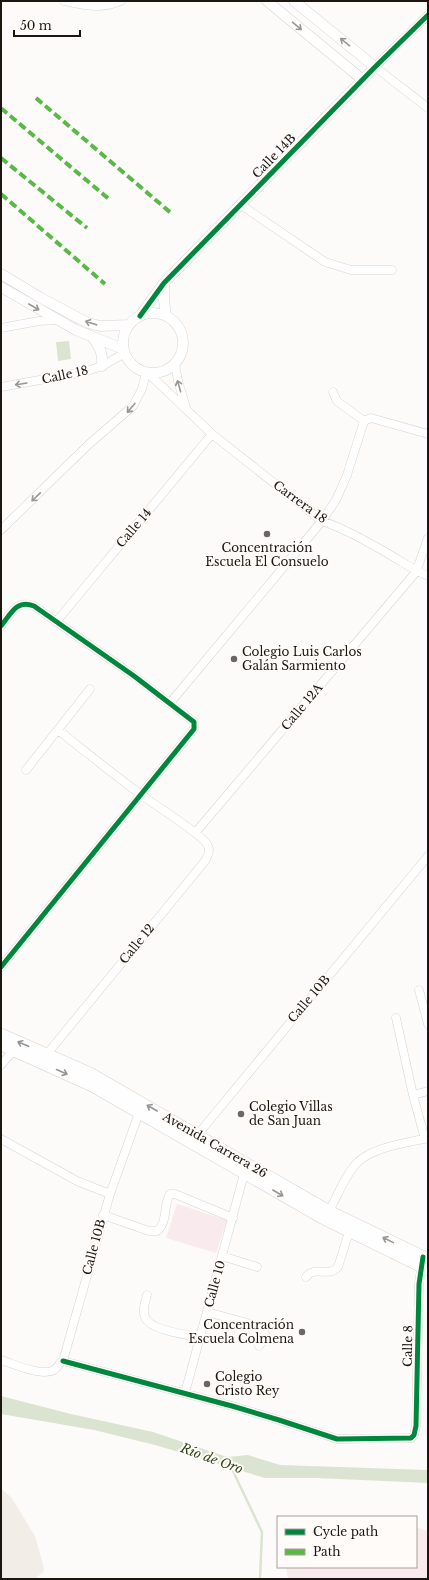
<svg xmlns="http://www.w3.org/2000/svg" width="429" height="1580" font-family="'Libre Baskerville',serif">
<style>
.built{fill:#f3ede8}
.green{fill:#f9eaed}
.water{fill:#dbe4d0}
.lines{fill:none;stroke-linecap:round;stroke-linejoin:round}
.stream{stroke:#dbe4d0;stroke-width:2.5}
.minor-casing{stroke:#d7d3d0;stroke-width:9}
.tertiary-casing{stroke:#d7d3d0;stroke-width:11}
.secondary-casing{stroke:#d7d3d0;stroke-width:12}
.minor{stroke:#fffefe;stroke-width:8}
.tertiary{stroke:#fffefe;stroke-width:10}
.secondary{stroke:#fffefe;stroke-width:11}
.quiet{stroke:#58b947;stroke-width:4;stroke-dasharray:8 4;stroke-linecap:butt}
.cycleway-casing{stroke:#fefbf8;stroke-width:8}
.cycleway{stroke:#00873e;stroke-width:5}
.oneway{stroke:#999693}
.poi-dot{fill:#6b6662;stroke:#fefbf8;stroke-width:1.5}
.labels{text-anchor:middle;stroke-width:4;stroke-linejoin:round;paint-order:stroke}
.street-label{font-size:12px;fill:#1c1611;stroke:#fefbf8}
.poi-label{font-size:12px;fill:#1c1611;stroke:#fefbf8;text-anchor:start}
.water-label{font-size:13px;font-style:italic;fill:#33451a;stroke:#fefbf8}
</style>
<rect width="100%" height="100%" fill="#fdfbf9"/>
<path class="built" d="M1 1489 11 1497 35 1536 44 1568 43 1572 35 1579H1Z"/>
<path class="green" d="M177 1204 227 1220 216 1253 166 1238Z
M416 1527 428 1531V1579H288L286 1567H416Z"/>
<path class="water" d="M69 341 71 359 58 361 56 342Z
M1 1396 71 1414 153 1432 227 1457 248 1455 280 1465 428 1470V1483L316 1478H265L155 1445 94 1430 1 1414Z"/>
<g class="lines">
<path class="stream" d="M231 1467 262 1532 260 1579"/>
<g class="minor-casing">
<path id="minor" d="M64 1C83 5 102 10 121 1
M428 15 375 67 428 108
M241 205 325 262 351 270H392
M1 328 39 321 58 320
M175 364 178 381 186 408
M148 373 212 434 322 521C345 529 366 541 387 553 401 561 413 570 428 576
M1 387 84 372 102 366 125 353
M333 392 337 401 364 421
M364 421 371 418 428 434
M1 530 88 445 133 406 142 389 146 373
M56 622 212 434
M1 626C11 614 16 599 34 606L134 676 194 722V729L1 967
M170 703 322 521 336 500 347 475 364 421
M26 770 90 689
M195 833 416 572 428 538
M419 990 428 1024
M396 1018 413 1095 425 1139
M47 1054 205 861C208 855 211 850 207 844 201 834 155 805 143 796 114 775 86 752 58 730
M1 1065 13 1051
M413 1095 428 1091
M1 1139 77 1181 110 1194
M194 1139 428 856
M329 1211C337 1197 346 1173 358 1162 373 1147 407 1143 428 1138
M103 1215 149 1231H157C168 1223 163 1205 170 1194H175L233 1218
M222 1256 257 1267
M306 1277C315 1265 328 1278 338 1267L349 1232
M147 1295C145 1303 142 1310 145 1317 149 1330 187 1335 200 1337
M207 1312 258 1326 264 1331 266 1336 259 1346
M1 1360C14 1364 41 1377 54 1370 58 1367 59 1363 63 1361
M63 1361 232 1406 279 1420 337 1439 411 1438 414 1435 416 1426 419 1284 422 1262
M63 1361 110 1194 139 1113
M185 1393 244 1174"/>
</g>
<g class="tertiary-casing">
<path id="tertiary" d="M267 1 363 80
M1 274 41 298 88 323 100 326 129 325
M164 283V300L166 316
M1 287 76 330 123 349
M123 343a30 30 0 1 1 60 0a30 30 0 1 1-60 0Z
M140 316 164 283 375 67 294 1
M92 337C100 346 103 354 102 366"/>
</g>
<g class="secondary-casing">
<path id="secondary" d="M1 1034 90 1073 329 1211 428 1259
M1 1045 92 1086 322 1218 428 1270"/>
</g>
<use href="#minor" class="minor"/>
<use href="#tertiary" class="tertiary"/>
<use href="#secondary" class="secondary"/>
<path class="quiet" d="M36 98 171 213
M1 110 2 109 110 200
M1 158 87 228
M1 194 105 284"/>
<g class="cycleway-casing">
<path id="cycleway" d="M140 316 164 283 375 67 428 15
M1 626C11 614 16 599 34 606L134 676 194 722V729L1 967
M63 1361 232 1406 279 1420 337 1439 411 1438 414 1435 416 1426 419 1284 423 1257"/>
</g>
<use href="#cycleway" class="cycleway"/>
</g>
<defs><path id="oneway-shaft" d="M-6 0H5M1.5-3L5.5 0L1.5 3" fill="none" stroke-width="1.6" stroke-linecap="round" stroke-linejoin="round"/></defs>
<g class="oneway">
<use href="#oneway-shaft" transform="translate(297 26) rotate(40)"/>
<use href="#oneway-shaft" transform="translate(345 42) rotate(-141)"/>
<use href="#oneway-shaft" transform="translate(34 307) rotate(30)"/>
<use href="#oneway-shaft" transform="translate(91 323) rotate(-162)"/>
<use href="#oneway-shaft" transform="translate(21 384) rotate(171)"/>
<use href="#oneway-shaft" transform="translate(179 386) rotate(-106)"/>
<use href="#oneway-shaft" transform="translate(131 408) rotate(131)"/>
<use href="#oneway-shaft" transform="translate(36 497) rotate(136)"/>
<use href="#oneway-shaft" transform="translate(23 1044) rotate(-157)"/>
<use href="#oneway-shaft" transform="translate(62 1072) rotate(24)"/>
<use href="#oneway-shaft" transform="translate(152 1108) rotate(-150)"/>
<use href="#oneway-shaft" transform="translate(278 1193) rotate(30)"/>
<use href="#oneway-shaft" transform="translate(388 1240) rotate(-154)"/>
</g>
<g class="poi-dot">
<circle cx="267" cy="534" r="4"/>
<circle cx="234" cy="659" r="4"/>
<circle cx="241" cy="1114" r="4"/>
<circle cx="302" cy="1332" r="4"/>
<circle cx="207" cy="1384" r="4"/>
</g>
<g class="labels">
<g class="street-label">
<text transform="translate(274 156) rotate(-46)" y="4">Calle 14B</text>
<text transform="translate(65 375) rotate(-12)" y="4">Calle 18</text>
<text transform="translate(300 502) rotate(36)" y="4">Carrera 18</text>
<text transform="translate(134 528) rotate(-50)" y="4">Calle 14</text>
<text transform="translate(302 707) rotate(-50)" y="4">Calle 12A</text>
<text transform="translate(137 944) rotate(-51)" y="4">Calle 12</text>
<text transform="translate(309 999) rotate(-50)" y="4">Calle 10B</text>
<text transform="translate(215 1145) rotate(30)" y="4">Avenida Carrera 26</text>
<text transform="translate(94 1247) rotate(-75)" y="4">Calle 10B</text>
<text transform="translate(215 1284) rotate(-75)" y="4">Calle 10</text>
<text transform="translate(408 1346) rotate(-89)" y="4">Calle 8</text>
</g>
<g class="poi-label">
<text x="267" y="552" text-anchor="middle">Concentración<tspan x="267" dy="14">Escuela El Consuelo</tspan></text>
<text x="242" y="656">Colegio Luis Carlos<tspan x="242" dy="14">Galán Sarmiento</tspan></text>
<text x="249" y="1111">Colegio Villas<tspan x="249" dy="14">de San Juan</tspan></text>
<text x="294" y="1329" text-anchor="end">Concentración<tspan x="294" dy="14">Escuela Colmena</tspan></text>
<text x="215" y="1381">Colegio<tspan x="215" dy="14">Cristo Rey</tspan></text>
</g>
<g class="water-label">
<text transform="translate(212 1458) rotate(20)" y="5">Río de Oro</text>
</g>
</g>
<rect width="429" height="1580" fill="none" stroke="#1c1611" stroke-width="4"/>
<rect x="277" y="1516" width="140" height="52" fill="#fefbf8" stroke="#a49f9c"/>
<rect x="285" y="1529" width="20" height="6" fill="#00873e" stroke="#a49f9c"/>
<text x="313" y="1536" font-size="12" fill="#1c1611">Cycle path</text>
<rect x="285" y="1549" width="20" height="6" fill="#58b947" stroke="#a49f9c"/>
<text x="313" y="1556" font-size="12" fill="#1c1611">Path</text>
<path d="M14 30v6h66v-6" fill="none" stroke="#1c1611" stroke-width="2"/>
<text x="20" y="30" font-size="12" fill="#1c1611" stroke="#fefbf8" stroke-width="3" paint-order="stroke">50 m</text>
</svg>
